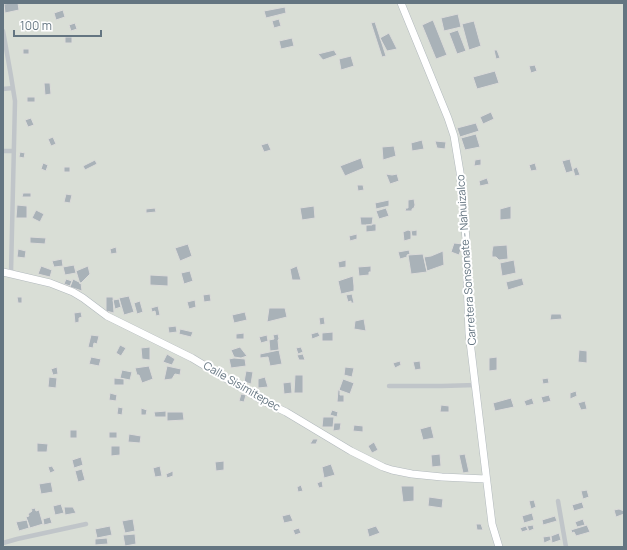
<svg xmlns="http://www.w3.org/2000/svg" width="627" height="550" font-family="Manrope,sans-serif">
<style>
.green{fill:#d9ded6}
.building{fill:#a9b2b8;stroke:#dbdbd9}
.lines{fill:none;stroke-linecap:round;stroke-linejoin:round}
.secondary-casing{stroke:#b2b9bd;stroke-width:8}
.street{stroke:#c0c5c9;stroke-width:4.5}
.secondary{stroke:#fff;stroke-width:7}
.labels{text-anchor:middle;stroke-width:4;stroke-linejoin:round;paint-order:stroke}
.street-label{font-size:11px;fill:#647581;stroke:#fff}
</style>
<rect width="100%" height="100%" fill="#f9f9f6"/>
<path class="green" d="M3 3H624V547H3Z"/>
<path class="building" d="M11 3H18L19 10 5 13 4 4Z
M285 7 286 13 266 18 264 11Z
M63 10 65 17 56 20 54 13Z
M458 14 461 27 444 31 441 18Z
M279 19 281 26 274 28 272 21Z
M433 20 447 55 436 59 422 25Z
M474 21 481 46 469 50 462 24Z
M375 22 386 56 382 57 371 23Z
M75 23 77 29 71 31 69 25Z
M458 30 466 51 457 54 449 33Z
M389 33 397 49 387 51 380 38Z
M65 37H72V43H65Z
M292 38 294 46 281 49 279 41Z
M23 49H29V54H23Z
M334 50 337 55 323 60 318 54Z
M494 50H497L500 58 496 59Z
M351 56 354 66 341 70 339 59Z
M535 65 537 71 531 73 529 66Z
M495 71 499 83 477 89 473 77Z
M44 83H50L51 94 45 95Z
M27 97H35V102H27Z
M491 112 494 119 483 124 480 117Z
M31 118 34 125 28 127 25 120Z
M476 123 479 131 460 137 457 128Z
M476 134 480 147 465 150 461 138Z
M53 137 56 144 51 146 48 139Z
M422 140 424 149 412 151 411 143Z
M435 141 446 142 445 149 437 148Z
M268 143 271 150 264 152 261 145Z
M394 146 396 156 383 160 382 147Z
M20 152 25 153 24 158 19 157Z
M361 158 364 168 345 176 340 166Z
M481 159V165L474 166 475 160Z
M570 159 573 171 566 173 562 161Z
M95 160 97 164 85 170 83 166Z
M43 163 48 165 46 171 41 169Z
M535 163 537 170 531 171 529 165Z
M64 167H70V172H64Z
M577 167 580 175 575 176 573 169Z
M386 174 392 175 397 174 399 181 390 184Z
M487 178 489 184 480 186 479 181Z
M357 185H363L364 190 358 191Z
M23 193H31V197H22Z
M66 194 72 195 70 203 64 202Z
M414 199 415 205 414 208 412 209V211H405L406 208H408V200Z
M389 200V206L376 209 375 203Z
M17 205 27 206V218H16Z
M314 206 315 218 302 220 300 208Z
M511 206V219L500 220V209Z
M155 208 156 212 146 213V209Z
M386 208 389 216 379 219 376 211Z
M36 210 44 214 40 222 32 218Z
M360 217H373L372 225H361Z
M373 224H376V231L366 232V225Z
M408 230 411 231V239L404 241 403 232Z
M417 230V236H412L411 231Z
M357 234V239L350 241 349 236Z
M30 237 46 238 45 244 30 243Z
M454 243 463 244 459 255 451 252Z
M188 244 192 256 180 261 175 248Z
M507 245 508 259 499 260 496 257H492V252L493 246Z
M116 247 117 253 111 254 110 249Z
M18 249 26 251 25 258 17 257Z
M409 250 410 254 407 255V257L400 259 398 252Z
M443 251 444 265 427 271 424 257 431 256Z
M423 254 427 272 411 274 408 255Z
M62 259 63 266 54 267 52 261Z
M346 260V267L339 268 338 262Z
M514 260 516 273 502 276 500 263Z
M74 265 76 273 65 275 63 267Z
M41 266 52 270 50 277 38 274Z
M88 266 90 274 80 284 76 271Z
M297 266 301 280H292L290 269Z
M371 266V272H369V275L359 276 358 267Z
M190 271 193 281 184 284 181 273Z
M150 275 168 276V286L150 285Z
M353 276 354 286V291L341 294 338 281Z
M522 278 524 285 508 290 506 282Z
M66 279 72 281 70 286 64 284Z
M73 279 81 283 82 291 70 287Z
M210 294 211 301 204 302 203 295Z
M352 294 354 303H351V301L348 302 346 295Z
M129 296 134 312 124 315 119 298Z
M17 297H22V303H18Z
M106 297H113L114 313 106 311Z
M119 299 121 307 115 309 113 300Z
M195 300 196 307 189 309 187 302Z
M140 301 143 312 137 314 134 303Z
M158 306 160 315 156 316 155 311 152 312 151 308Z
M269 308H285L287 317 267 322Z
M81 312 82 317 79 318V322L75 323 74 313Z
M245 312 247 320 234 323 232 315Z
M551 314H561L562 319 550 320Z
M324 317 325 324 320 325 319 318Z
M364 319 366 331 354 329 355 321Z
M176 326 177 332 169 333 168 327Z
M180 329 193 332 191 337 179 334Z
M318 332 320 336 312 339 311 334Z
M333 332V341H322V333Z
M244 333V339H236V334Z
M278 334 279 339 278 340 279 350 270 351 269 340 274 339 273 335Z
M91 335 99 336 97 344 94 343 93 348 88 347Z
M267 335 268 341 261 343 259 337Z
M120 345 126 348 121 356 116 353Z
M150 347V360L142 359 141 348Z
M240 347 247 356 241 358 234 357 231 350Z
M301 347 303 352 298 354 296 348Z
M279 350 282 364 270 366 268 357 260 358V354Z
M579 350 587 351V363L578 362Z
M167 354 175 359 172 365 163 362Z
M303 354 305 360H299L297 355Z
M91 357 101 359 99 366 89 364Z
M497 357V370L489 371V358Z
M234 358 245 359 246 366 231 368 229 359Z
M400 361 401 365 395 368 393 363Z
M420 361 421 369 415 370 413 362Z
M149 366 153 379 142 383 139 375H137L135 368Z
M167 366 181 369 180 375 175 374 172 379 164 380Z
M57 367 58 374 53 375 51 369Z
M345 367 354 368 352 377 344 375Z
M122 370 132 372 130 380 120 378Z
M246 371 253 372 251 384 244 382Z
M295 375H303V393H294Z
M49 377 57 378 56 388 48 387Z
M265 377 268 387 258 388V379Z
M114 378 124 379V385H114Z
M548 378 549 383 543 384 542 379Z
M343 379 354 383 350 394 339 390Z
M291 382 292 393 284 394 283 383Z
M338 390H340V395H344V402H337Z
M576 391 577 396 570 399V393Z
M110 393 117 395 116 401 109 400Z
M241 394 246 395 244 402 239 401Z
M549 395 551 401 543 403 541 397Z
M511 398 514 407 495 411 493 403Z
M532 398 534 404 526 406 524 401Z
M585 401 587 409 581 410 578 403Z
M441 405 449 406V412H440Z
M118 407 123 408 122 415 117 414Z
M141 408 147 410 146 415H141Z
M332 410 338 412 337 417 330 415Z
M166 411V417H155L154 412Z
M167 412H183L184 420 167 421Z
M323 417H334L333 427H322Z
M334 423H341L340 430 333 431Z
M354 425 363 426V432L353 431Z
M431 426 434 438 423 440 420 429Z
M70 430H77V438H70Z
M109 432H117V438H109Z
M129 434 141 436 140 443 128 442Z
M313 439H318L316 444H310Z
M374 442 378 450 372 453 368 446Z
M37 443 48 444 47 452H37Z
M111 446H120V455L111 456Z
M440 454 441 466 432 467 431 455Z
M465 454 469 472 463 473 459 455Z
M81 457 83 465 74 468 72 460Z
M224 461V470L216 471 215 462Z
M331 464 335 475 324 478 322 467Z
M52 466 55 471 50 473 48 467Z
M160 466 162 476 155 477 153 468Z
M82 469 85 480 78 482 75 471Z
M173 471V476L167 478 166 474Z
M322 481 323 487 319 488 317 483Z
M51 482 53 492 41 494 39 484Z
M301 485 303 491 298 492 297 487Z
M401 486H414V501L403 502Z
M587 490 589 497 583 499 581 491Z
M429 497 443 499 442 508 428 506Z
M534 500 536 507 531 509 529 501Z
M582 502 584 508 574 511 572 505Z
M61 504 64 513 55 515 53 506Z
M64 507H73L76 513 65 515Z
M35 508 36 511 39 510 43 524 30 528 26 517 29 516 28 514 32 511 31 509Z
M619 509 624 511V514L616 517 614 510Z
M532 513 534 520 524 523 522 516Z
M290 514 293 521 284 523 282 516Z
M555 516 557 521 543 525 542 520Z
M50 517 52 523 44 525 43 519Z
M133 519 135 531 125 533 122 521Z
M583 519 585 525 577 527 575 522Z
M27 520 29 528 19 531 16 522Z
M476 524H481L483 530H477Z
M533 525 534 529 529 531 527 526Z
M587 525 590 532 576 536 574 532 572 533 571 530Z
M110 526 112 535 97 538 95 529Z
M376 526 380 533 369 537 367 529Z
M526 526 528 530 522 532 520 528Z
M299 528 301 533 295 535 293 530Z
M559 533 561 540 552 543 551 536Z
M135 534 136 544 125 546 123 535Z
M550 536 551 540 544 543 543 537Z
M107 538 108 544 95 545V539Z"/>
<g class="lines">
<g class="secondary-casing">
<path id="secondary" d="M401 3 448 118 454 136 460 172 466 239 468 306 469 333 492 524 499 547
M3 272 50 283 73 292 83 298 107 316 192 358 265 402 286 412 351 451 383 467 392 470 412 474 442 477 486 479"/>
</g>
<path class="street" d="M3 31 11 76 15 101 11 273
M3 89 13 88
M3 151H14
M389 386H442L476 385
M558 501 566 547
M3 543 17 539 86 524"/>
<use href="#secondary" class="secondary"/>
</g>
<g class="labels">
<g class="street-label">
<text transform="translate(466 260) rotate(-94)" y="4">Carretera Sonsonate - Nahuizalco</text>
<text transform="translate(242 386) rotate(30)" y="4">Calle Sisimitepec</text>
</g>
</g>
<rect width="627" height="550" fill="none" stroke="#647581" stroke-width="8"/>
<path d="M14 30v6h87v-6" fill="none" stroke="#647581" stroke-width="2"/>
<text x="20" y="30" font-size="12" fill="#647581" stroke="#ffffff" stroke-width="3" paint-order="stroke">100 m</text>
</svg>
